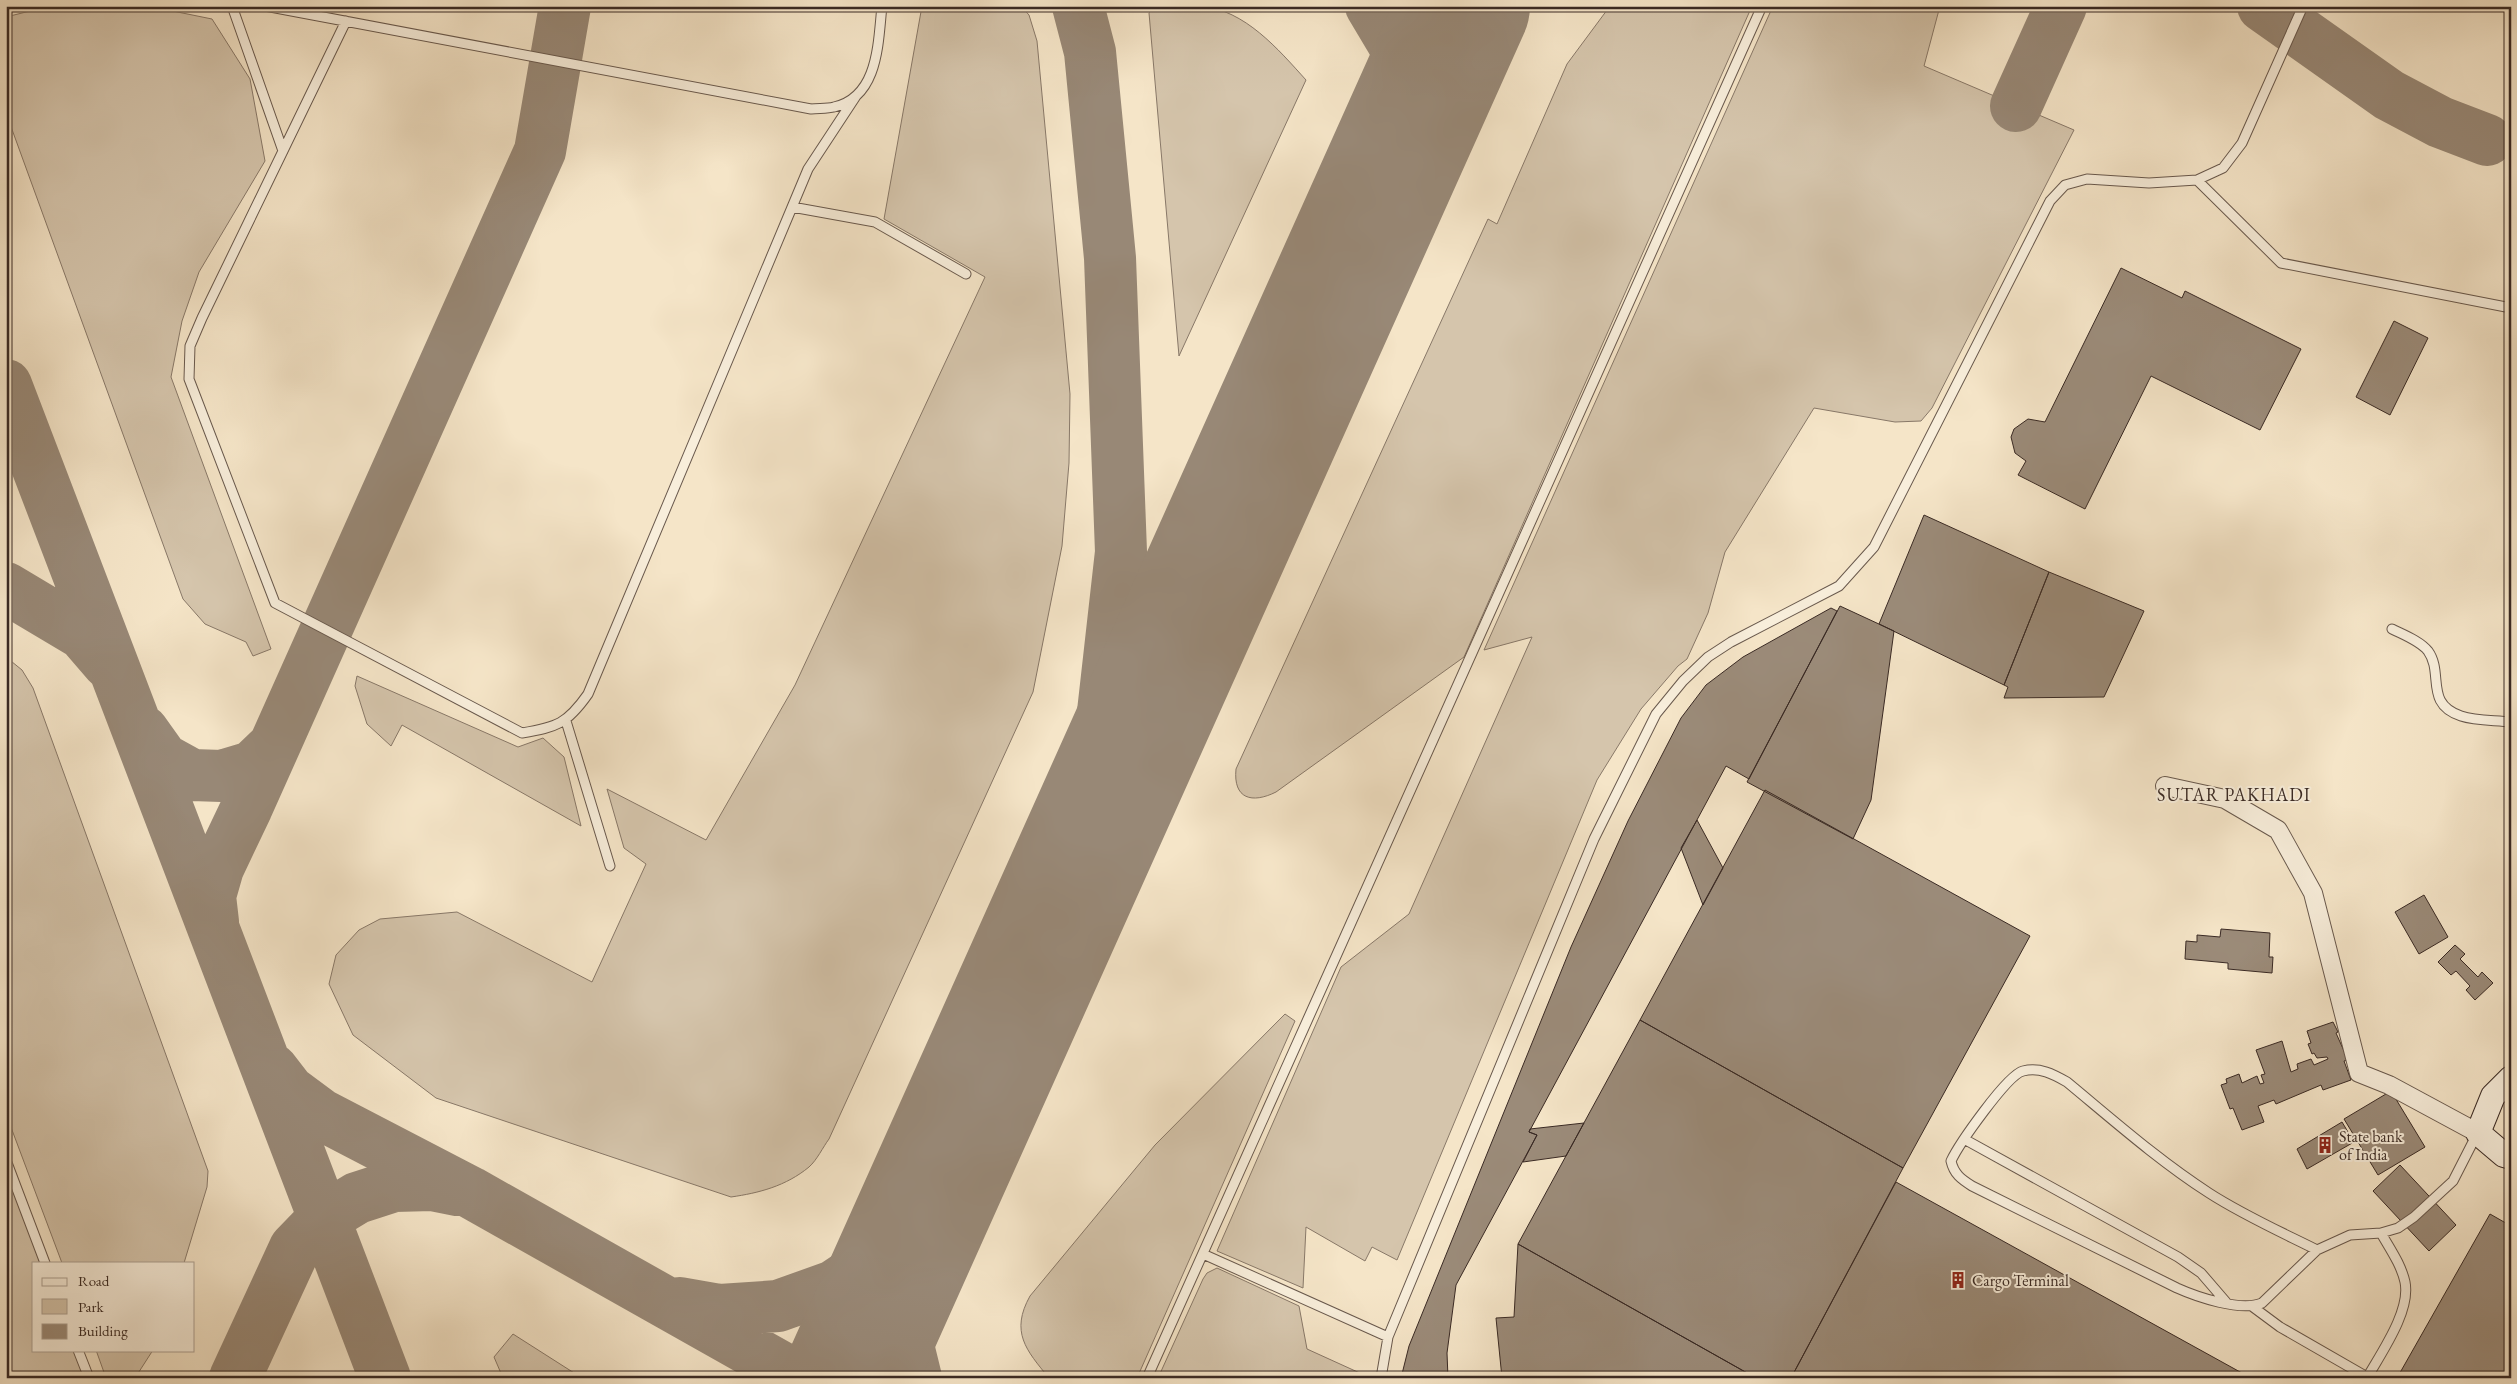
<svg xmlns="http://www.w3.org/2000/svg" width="2517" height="1384" font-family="'EB Garamond',serif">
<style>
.green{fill:#d5c5ac;stroke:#887868}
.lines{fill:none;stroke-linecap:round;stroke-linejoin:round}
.taxiway{stroke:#988876;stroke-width:52}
.runway{stroke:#988876;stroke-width:132}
.building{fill:#9b8b79;stroke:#3a2a24}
.lane-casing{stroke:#69594d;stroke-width:11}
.street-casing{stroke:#69594d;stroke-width:20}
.secondary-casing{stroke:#3a2a24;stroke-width:26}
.lane{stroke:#f8eedb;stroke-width:9}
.street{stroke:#f8eedb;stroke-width:18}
.secondary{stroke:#f8eedb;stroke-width:24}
.labels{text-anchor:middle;stroke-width:4;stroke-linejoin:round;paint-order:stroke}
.poi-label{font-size:16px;fill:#3a2a24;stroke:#f8eedb;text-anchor:start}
.neighbourhood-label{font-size:18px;letter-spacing:1px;fill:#3a2a24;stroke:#f8eedb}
</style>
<rect width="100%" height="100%" fill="#f5e5c8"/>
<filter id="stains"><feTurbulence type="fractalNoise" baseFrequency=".004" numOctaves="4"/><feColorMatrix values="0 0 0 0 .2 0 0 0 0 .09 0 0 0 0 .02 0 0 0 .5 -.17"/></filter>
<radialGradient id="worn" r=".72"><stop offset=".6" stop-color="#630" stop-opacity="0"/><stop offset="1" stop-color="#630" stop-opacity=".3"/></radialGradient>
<path class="green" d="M50 6H148L212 19 250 79 265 161 199 272 182 321 171 377 271 649 253 656 246 642 205 624 183 599 6 113V17Z
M922 6H1021L1029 15 1037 41 1070 394 1069 463 1062 546 1033 692 829 1139C823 1147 817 1160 809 1167 786 1186 759 1193 731 1197L436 1098 353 1035 329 984 336 955 359 930 380 919 457 912 592 982 646 864 624 848 607 789 706 840 795 685 985 277 884 219Z
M1154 6C1169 6 1185 5 1201 6 1245 10 1278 49 1306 80L1179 356 1149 13Z
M1610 6H1752L1464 657 1276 792C1252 804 1233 799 1236 769L1488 219 1497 224 1567 64Z
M1773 6H1940L1924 66 2074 130 1932 408 1921 421 1895 422 1814 408 1725 552 1708 613 1687 659 1678 666 1641 709 1597 780 1397 1260 1372 1247 1365 1261 1306 1227 1303 1288 1217 1251 1341 967 1409 914 1532 637 1484 650Z
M6 657 22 670 33 688 208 1171 207 1187 184 1263H62L6 1114Z
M357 676 518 747 543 738 564 757 581 826 402 725 391 746 367 724 355 686Z
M1285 1014 1295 1021 1137 1378H1049C1026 1350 1010 1332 1030 1296L1155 1145Z
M6 1162 44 1263H34V1350H78L88 1378H6Z
M1217 1268 1299 1306 1307 1349 1362 1374V1378H1158L1203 1279 1207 1273Z
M513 1334 582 1378H503L494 1357Z
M96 1350H153L135 1378H106Z"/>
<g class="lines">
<path class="taxiway" d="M1078 6 1090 52 1110 258 1121 552 1088 845
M1371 6 1405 63 1407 135
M2263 6 2389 95 2440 122 2487 140
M2016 106 2061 6
M1407 135 1485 6
M6 385 385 1378
M6 588 83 634 108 663
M143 731 163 759 192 775 222 776 252 767 274 746
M213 922 210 896 218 868 247 807 540 151 565 6
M272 1069 289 1091 320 1114 470 1192 800 1378
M680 1303 720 1310 778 1306 834 1286 882 1254 924 1211
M235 1378 295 1248 324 1218 357 1198 394 1186 432 1185 457 1190
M916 1378 903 1325 905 1266 923 1215"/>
<path class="runway" d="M849 1378 1464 6"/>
</g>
<path class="building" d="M2121 268 2182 298 2185 291 2301 349 2260 430 2151 376 2085 509 2018 475 2026 461 2015 453 2011 437 2014 429 2028 419 2045 422Z
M2394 321 2428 338 2390 415 2356 397Z
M1924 515 2049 572 2004 685 1879 624Z
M2049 572 2144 611 2104 697 2004 698 2008 687 2004 685Z
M1840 606 1894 631 1871 800 1853 839 1747 782Z
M1831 608 1837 611 1749 779 1726 766 1529 1132 1537 1135 1456 1285 1447 1353 1448 1378H1401L1409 1346 1571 947 1628 821 1681 718 1706 685 1743 657Z
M1765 790 2030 936 1903 1168 1640 1020Z
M1697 820 1723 868 1703 905 1681 848Z
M2424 895 2448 937 2419 954 2395 912Z
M2221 929 2270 933 2269 957H2273L2272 973 2228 969V963L2185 959 2186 941 2197 942V935L2220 937Z
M2455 945 2465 954 2460 959 2478 977 2482 972 2493 983 2475 1000 2466 990 2470 986 2456 971 2451 975 2438 962Z
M1640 1020 1903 1168 1791 1378H1756L1518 1244Z
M2333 1022 2338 1032 2336 1033 2348 1060 2344 1061 2351 1080 2323 1090 2321 1085 2276 1104 2274 1100 2258 1106 2264 1122 2242 1130 2233 1108 2230 1109 2221 1085 2227 1083 2226 1079 2239 1074 2242 1083 2257 1076 2260 1084 2264 1083 2261 1075 2265 1074 2256 1050 2282 1041 2291 1072 2298 1069 2297 1064 2311 1059 2314 1065 2328 1059 2327 1057 2317 1058 2314 1053 2312 1054 2308 1044 2311 1043 2307 1031Z
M2391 1091 2425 1147 2378 1175 2344 1119Z
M2342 1122 2354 1142 2307 1169 2297 1149Z
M1584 1123 1566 1156 1523 1162 1537 1135 1529 1132 1530 1129Z
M2400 1165 2456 1225 2429 1251 2373 1191Z
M1896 1182 2251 1378H1791Z
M2490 1214 2511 1226V1378H2397Z
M1518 1244 1756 1378H1502L1496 1318 1514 1317Z"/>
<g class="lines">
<g class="lane-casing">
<path id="lane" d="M232 6 283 151
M265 6 811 109C818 108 827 109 834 107 879 97 878 42 882 6
M346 21 202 318 190 346 189 379 275 603 522 733C557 727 567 724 588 694L808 169 856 96
M2197 180 2281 263 2511 308
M792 207 875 222 966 274
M2392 629C2404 635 2420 641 2428 651 2444 673 2424 704 2461 716 2476 721 2495 720 2511 722
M566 721 610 866
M1964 1139 2178 1257 2201 1273 2226 1302
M6 1160 45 1263
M2317 1250C2281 1232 2243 1215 2209 1193 2158 1160 2113 1120 2067 1082 2053 1074 2040 1067 2023 1071 2007 1075 1959 1144 1951 1161 1954 1174 1961 1179 1972 1186L2177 1288C2197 1297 2241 1312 2262 1303L2317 1250 2350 1235 2381 1233 2398 1228 2414 1217 2453 1181 2477 1134
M1203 1254 1388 1337
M2253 1307 2280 1327 2367 1377
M78 1350 89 1378
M1147 1378 1762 6
M1381 1378 1388 1337 1594 839 1656 714 1683 681 1708 657 1731 642 1839 586 1874 547 2050 201 2065 185 2087 179 2149 183 2197 180 2223 168 2242 143 2303 6
M2367 1378C2381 1353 2411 1311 2405 1282 2401 1264 2390 1249 2381 1233"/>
</g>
<g class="street-casing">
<path id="street" d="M2165 786 2225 799 2278 830 2313 893 2359 1073 2389 1085 2478 1133"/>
</g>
<g class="secondary-casing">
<path id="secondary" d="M2511 1078 2493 1096 2478 1133 2504 1155 2511 1157"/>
</g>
<use href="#lane" class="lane"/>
<use href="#street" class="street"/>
<use href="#secondary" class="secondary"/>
</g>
<defs>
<g id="building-bare" transform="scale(1.35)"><path d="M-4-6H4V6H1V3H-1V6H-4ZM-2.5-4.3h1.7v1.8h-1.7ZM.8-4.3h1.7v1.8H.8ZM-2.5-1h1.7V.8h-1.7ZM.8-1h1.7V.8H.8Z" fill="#8f2418" stroke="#f8eedb" stroke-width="2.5" paint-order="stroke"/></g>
</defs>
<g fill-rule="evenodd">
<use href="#building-bare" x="2325" y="1145"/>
<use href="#building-bare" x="1958" y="1280"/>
</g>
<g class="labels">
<g class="poi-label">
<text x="2339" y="1142">State bank<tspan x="2339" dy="18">of India</tspan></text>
<text x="1972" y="1286">Cargo Terminal</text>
</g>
<g class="neighbourhood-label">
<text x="2234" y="801">SUTAR PAKHADI</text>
</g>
</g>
<rect width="2517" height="1384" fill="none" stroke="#f5e5c8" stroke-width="25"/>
<rect x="8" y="8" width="2502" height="1369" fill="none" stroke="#3a2a24" stroke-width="2.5"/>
<rect x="12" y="12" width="2492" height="1359" fill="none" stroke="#3a2a24"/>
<rect x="32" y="1262" width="162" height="90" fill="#f8eedb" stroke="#aca092"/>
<rect x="42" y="1278" width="25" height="8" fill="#f8eedb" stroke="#aca092"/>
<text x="78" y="1286" font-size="15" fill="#3a2a24">Road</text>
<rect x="42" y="1299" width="25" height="15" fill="#d5c5ac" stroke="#aca092"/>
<text x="78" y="1312" font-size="15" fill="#3a2a24">Park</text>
<rect x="42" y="1324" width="25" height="15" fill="#9b8b79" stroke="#aca092"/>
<text x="78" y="1336" font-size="15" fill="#3a2a24">Building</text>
<rect width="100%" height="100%" filter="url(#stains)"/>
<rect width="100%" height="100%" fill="url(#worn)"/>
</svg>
